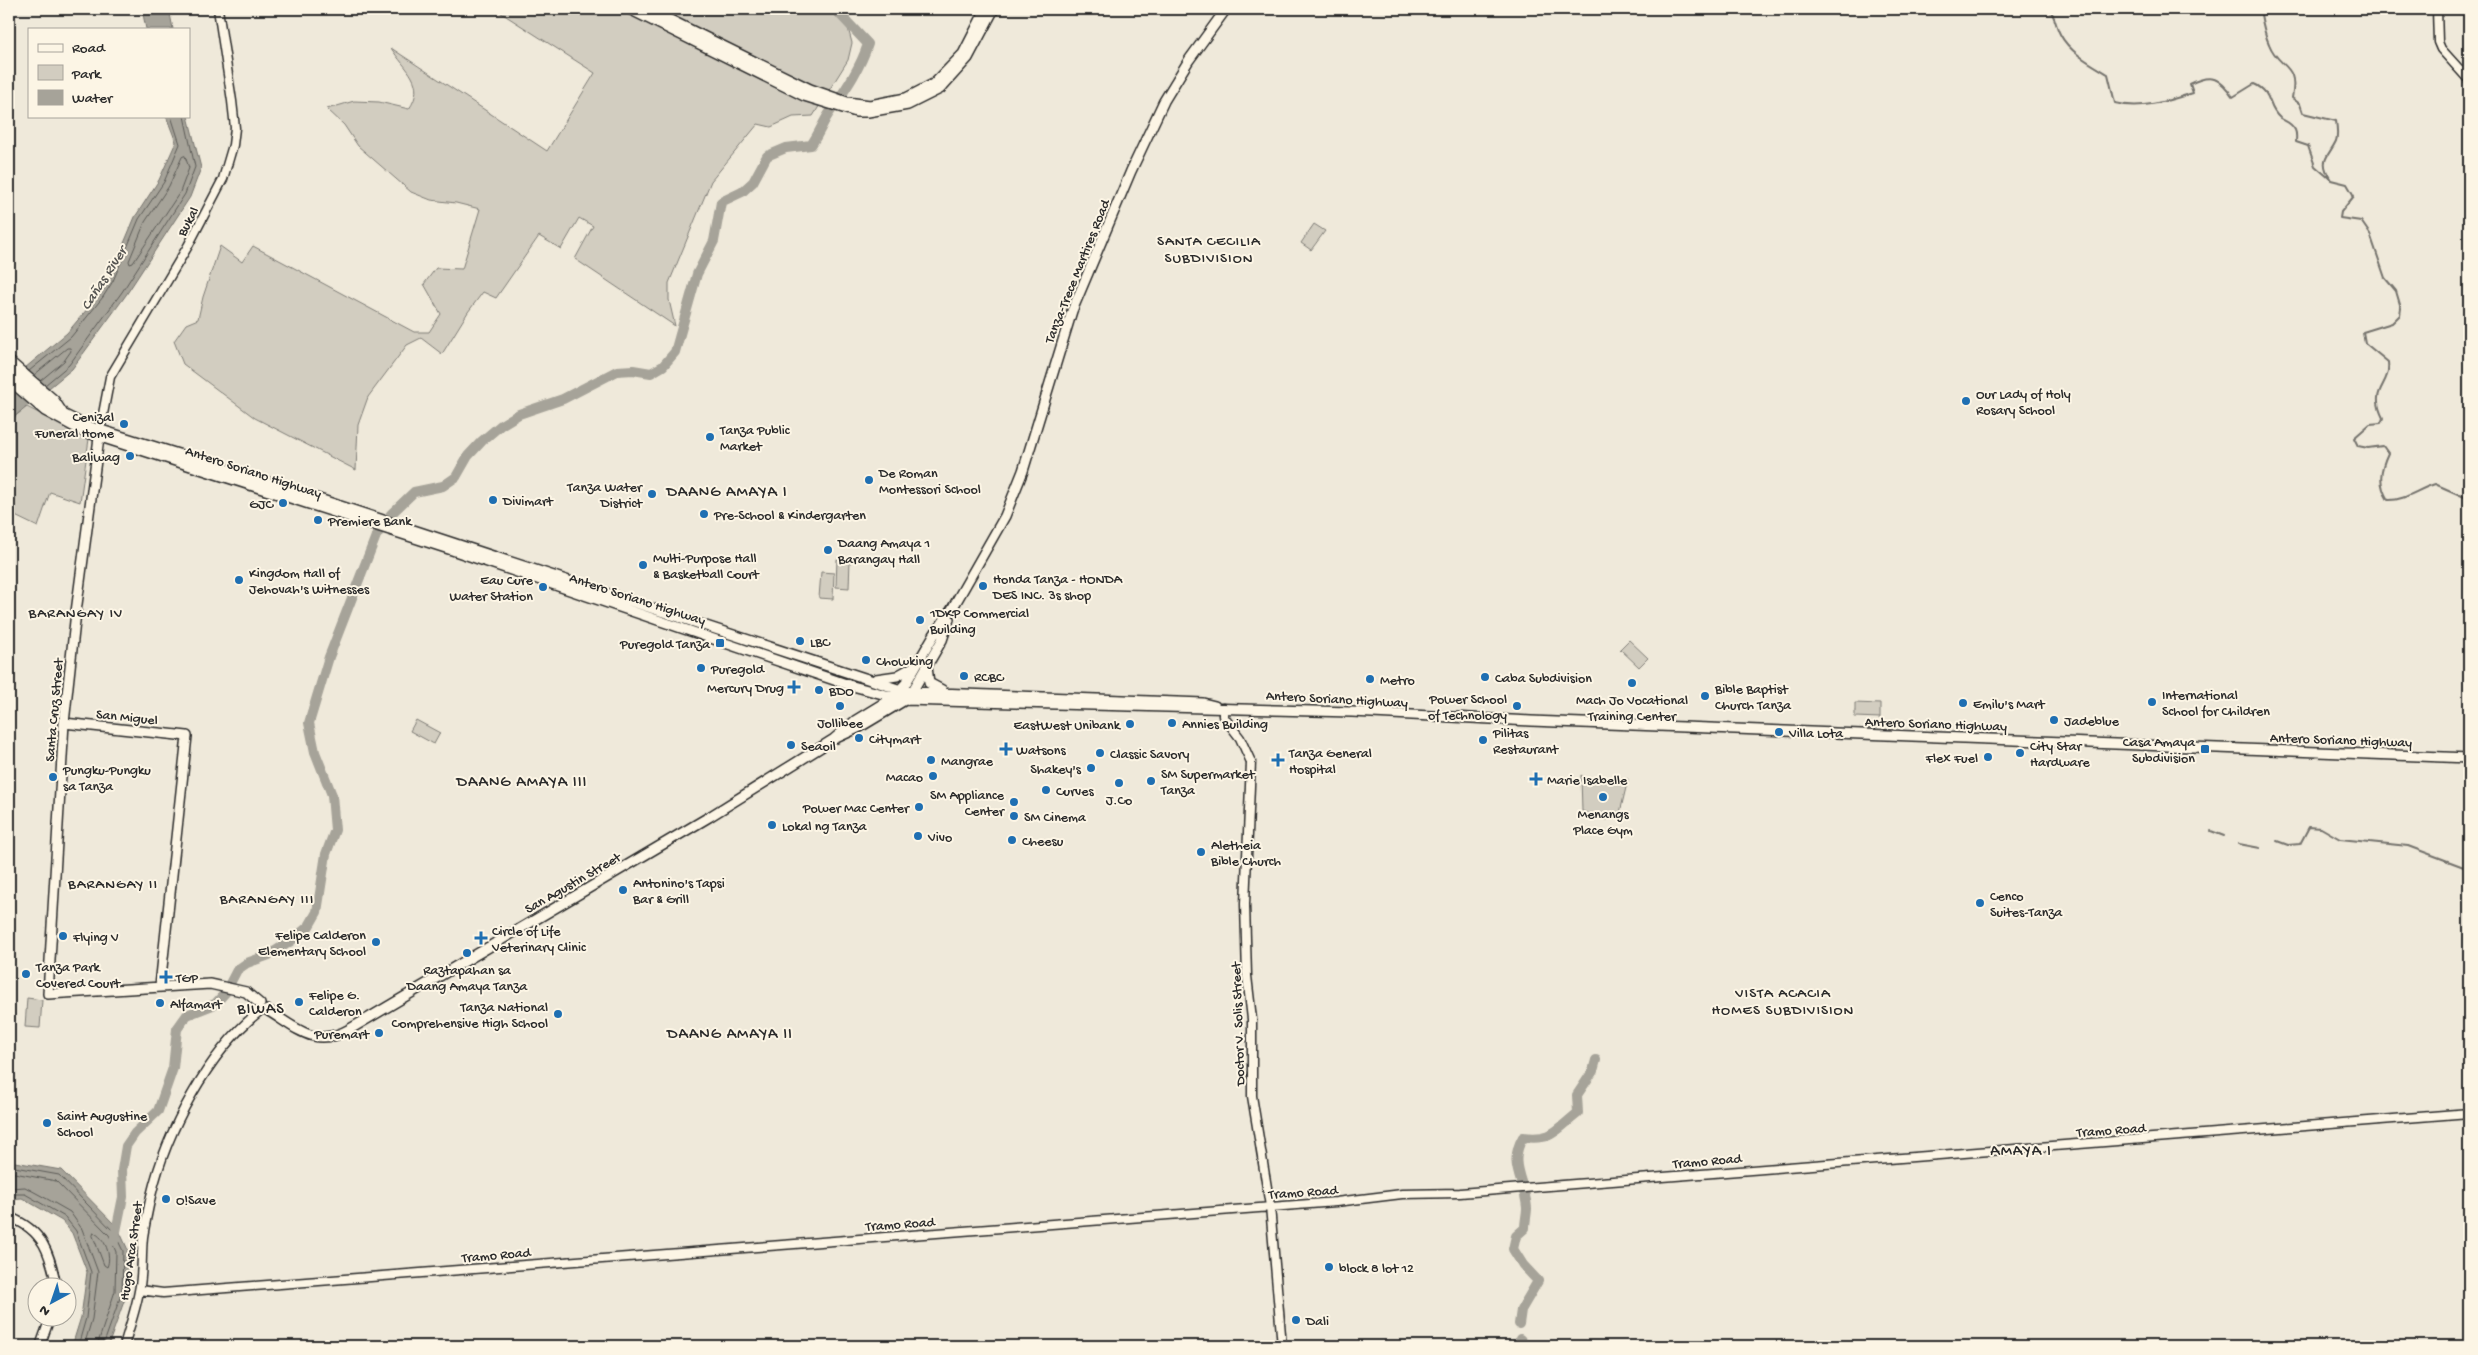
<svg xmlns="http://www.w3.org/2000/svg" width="2478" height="1355" font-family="'Gochi Hand',sans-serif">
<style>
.green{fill:#d2cdc0;stroke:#7e7c76}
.water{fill:#a6a399;stroke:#75736d}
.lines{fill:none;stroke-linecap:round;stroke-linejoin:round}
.shore{stroke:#5c5b57;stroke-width:1}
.stream{stroke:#75736d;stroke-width:2}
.river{stroke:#a6a399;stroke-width:10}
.minor-casing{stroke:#2b2b2b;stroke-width:11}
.major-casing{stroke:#2b2b2b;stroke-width:12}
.minor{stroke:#fcf5e5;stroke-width:8}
.major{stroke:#fcf5e5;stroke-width:9}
.poi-dot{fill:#1f6fb2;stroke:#fcf5e5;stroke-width:2}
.labels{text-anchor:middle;stroke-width:4;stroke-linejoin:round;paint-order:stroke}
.street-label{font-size:14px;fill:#2b2b2b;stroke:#fcf5e5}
.poi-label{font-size:14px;fill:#2b2b2b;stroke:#fcf5e5;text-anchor:start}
.neighbourhood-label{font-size:15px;letter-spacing:1px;fill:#2b2b2b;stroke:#fcf5e5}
.water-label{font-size:15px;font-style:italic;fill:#565552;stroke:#fcf5e5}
.quarter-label{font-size:16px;letter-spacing:1px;fill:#2b2b2b;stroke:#fcf5e5}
</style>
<rect width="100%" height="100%" fill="#efe9da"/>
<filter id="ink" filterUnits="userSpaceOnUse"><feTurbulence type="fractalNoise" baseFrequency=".02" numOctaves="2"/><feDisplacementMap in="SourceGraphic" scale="10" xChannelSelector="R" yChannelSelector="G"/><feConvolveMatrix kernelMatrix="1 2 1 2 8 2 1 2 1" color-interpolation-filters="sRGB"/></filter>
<g filter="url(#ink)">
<path class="green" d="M495 9H640L654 16 659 9H843L852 43 848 60 813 116 793 117 771 127 758 124 711 181 669 283V300L675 326 575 259 593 226 579 218 561 249 539 236 496 298 483 292 468 312 442 354 421 338 407 345 368 397 358 425 356 470 255 418 183 364 174 341 186 324 198 319 203 297 220 246 242 262 253 246 414 332H429L441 314 424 284 436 268 462 269 480 209 456 203 431 200 411 192 358 146 344 125 327 109 354 101 379 102 409 109C427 83 405 70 391 48L547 151 595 73Z
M1314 224 1325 231 1311 250 1301 243Z
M27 407 89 439 80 502 50 492 38 527 9 513V421Z
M837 559 850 560 849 588 836 587Z
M821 572 834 573 833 599 819 598Z
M1629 640 1648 658 1639 667 1620 649Z
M1855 703 1880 704V718L1855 717Z
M416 720 440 733 434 744 410 731Z
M1581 775 1592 783 1600 779H1628L1619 817 1606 820 1582 811Z
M27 998 42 1000 40 1028 25 1027Z"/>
<path class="water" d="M142 9H169L173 29H146Z
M166 116H188L201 168 190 197 126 295 72 369 9 421V387L25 368 67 333 99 295 109 279 135 217 159 180 176 142Z
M9 1161 61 1170 118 1228 128 1250 127 1293 108 1346H72L81 1317 87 1272 72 1233 62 1221 22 1198 9 1199Z"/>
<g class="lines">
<path class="shore" d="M185 156 189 168 180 192 133 263 130 264 129 261 145 222 169 186 182 157Z
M29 371 71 337 103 297 113 281 139 219 164 182 180 144 171 116
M34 375 67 348H70L71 351 64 361 40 381
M45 385 69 365 122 292 185 194 195 167 184 116
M9 1166 59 1175 114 1232 123 1251 122 1292 103 1346
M9 1172 56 1181 109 1235 116 1252 115 1291 97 1346
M9 1188 25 1187 49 1200 70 1212 82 1229 98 1272 92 1319 84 1346
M9 1194H25L65 1217 76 1231 91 1272 86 1318 78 1346
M94 1233C105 1237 112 1256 107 1267L104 1265 93 1236Z"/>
<path class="stream" d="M843 9V15
M2049 9C2056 17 2055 25 2060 34 2069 52 2091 64 2108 74L2115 103C2141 110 2168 101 2193 93L2190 84C2212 73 2220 78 2233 97L2254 84C2274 93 2266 106 2280 118 2286 122 2291 122 2295 130 2297 134 2296 138 2296 142L2308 146 2315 166 2330 179
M2260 9C2262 20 2264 33 2269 44 2279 70 2299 62 2292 98L2300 104 2303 113 2336 121C2337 127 2338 135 2336 141 2328 158 2318 159 2331 180L2347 184 2354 196 2341 212 2340 218 2361 221 2370 234 2385 278 2396 291 2401 308 2400 315 2392 323 2363 332 2365 343 2388 362C2391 387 2368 388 2383 418L2381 423 2370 424 2354 438 2358 446 2368 448 2383 446 2388 453C2380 470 2378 484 2388 500 2404 501 2418 489 2435 484L2469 499
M2211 831 2224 836
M2277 841 2288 845 2300 844 2309 827 2321 828 2340 839 2408 846 2469 869
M2239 844 2260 848"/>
<path class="river" d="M114 1241 123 1197 122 1170 126 1146 135 1133 158 1111 173 1068 177 1029 187 1015 215 1004 225 993 237 970 247 963 269 955 291 941 309 926 317 912 326 854 335 830 332 795 315 752 309 723 329 657 376 536 391 514 414 492 443 486 456 477 468 456 482 441 501 425 519 414 563 399 617 371 633 370 651 373 663 366 675 352 697 274 714 241 721 202 742 192 753 182 767 156 786 148 811 145C819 134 823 122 830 112 845 90 860 69 868 44L835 9
M1519 1324 1521 1310 1538 1281 1523 1265 1513 1249 1516 1236 1525 1228C1525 1221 1527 1214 1527 1208 1525 1180 1507 1165 1523 1137 1553 1141 1556 1130 1578 1113L1577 1095 1593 1071 1596 1060
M1520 1339 1526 1346"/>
<g class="minor-casing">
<path id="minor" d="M2437 9 2438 42 2441 49 2469 80
M100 430 110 377 188 246 223 179 233 145 235 128 232 101 218 9
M1223 708V716L1240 738 1251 762 1245 904 1247 976 1252 1019V1096L1270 1206 1282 1346
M9 1217C44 1230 50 1254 57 1288
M140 1290 163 1293 1336 1202 1402 1194 1460 1193 2469 1113
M40 1346 50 1318
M124 1346C129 1328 136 1309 139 1291 143 1274 141 1255 143 1237 145 1224 148 1210 151 1196 166 1132 208 1052 260 1011"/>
</g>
<g class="major-casing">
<path id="major" d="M629 9 804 96 856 112H868L908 105 940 89 968 58 994 9
M648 9 810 89 847 102 870 105 906 98 935 83 963 54 986 9
M9 361 54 400 62 412
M9 371 53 409 85 425 252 477 901 690 912 692 1203 703 1215 706
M9 380 45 411 82 431 452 550 849 685 905 700 1352 712 1531 721 2469 758
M100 430 76 612 64 723 48 994 210 984 246 992 260 1004
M927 667 929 683 942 690
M876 679 897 676 915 666
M64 723 187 736 160 986
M834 739 856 720 892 698 906 683 934 635 952 609 1005 516 1023 471 1072 311 1131 171 1164 101 1189 60 1226 9
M267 1010C297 1028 315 1049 350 1029L709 817 834 739 860 727 905 700 912 692 942 640 949 619"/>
</g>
<use href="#minor" class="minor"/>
<use href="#major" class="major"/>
</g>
</g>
<g class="poi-dot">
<circle cx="1966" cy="401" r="5"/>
<circle cx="124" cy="424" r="5"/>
<circle cx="710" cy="437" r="5"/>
<circle cx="130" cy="456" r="5"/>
<circle cx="869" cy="480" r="5"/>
<circle cx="652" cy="494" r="5"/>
<circle cx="493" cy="500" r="5"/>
<circle cx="283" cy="503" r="5"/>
<circle cx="704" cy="514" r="5"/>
<circle cx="318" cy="520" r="5"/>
<circle cx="828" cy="550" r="5"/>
<circle cx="643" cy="565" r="5"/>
<circle cx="239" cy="580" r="5"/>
<circle cx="983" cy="586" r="5"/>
<circle cx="543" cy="587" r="5"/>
<circle cx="920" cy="620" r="5"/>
<circle cx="800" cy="641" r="5"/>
<rect x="715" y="638" width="10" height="10" rx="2.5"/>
<circle cx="866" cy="660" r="5"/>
<circle cx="701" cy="668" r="5"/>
<circle cx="964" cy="676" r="5"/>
<circle cx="1485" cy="677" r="5"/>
<circle cx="1370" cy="679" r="5"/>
<circle cx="1632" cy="683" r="5"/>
<path d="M791.5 679.5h5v5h5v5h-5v5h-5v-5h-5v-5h5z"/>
<circle cx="819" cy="690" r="5"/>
<circle cx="1705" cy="696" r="5"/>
<circle cx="2152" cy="702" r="5"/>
<circle cx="1963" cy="703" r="5"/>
<circle cx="840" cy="706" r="5"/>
<circle cx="1517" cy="706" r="5"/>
<circle cx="2054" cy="720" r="5"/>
<circle cx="1172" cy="723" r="5"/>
<circle cx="1130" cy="724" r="5"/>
<circle cx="1779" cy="732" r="5"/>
<circle cx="859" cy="738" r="5"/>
<circle cx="1483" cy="740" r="5"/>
<circle cx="791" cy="745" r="5"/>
<path d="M1003.5 741.5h5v5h5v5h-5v5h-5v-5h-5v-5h5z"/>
<rect x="2200" y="744" width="10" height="10" rx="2.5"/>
<circle cx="1100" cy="753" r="5"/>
<circle cx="2020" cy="753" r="5"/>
<circle cx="1988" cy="757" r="5"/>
<circle cx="931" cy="760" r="5"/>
<path d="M1275.5 752.5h5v5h5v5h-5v5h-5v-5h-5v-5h5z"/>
<circle cx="1091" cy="768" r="5"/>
<circle cx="933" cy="776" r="5"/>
<circle cx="53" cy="777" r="5"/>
<path d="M1533.5 771.5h5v5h5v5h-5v5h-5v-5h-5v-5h5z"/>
<circle cx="1151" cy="781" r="5"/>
<circle cx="1119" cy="783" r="5"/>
<circle cx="1046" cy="790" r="5"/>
<circle cx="1603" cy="797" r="5"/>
<circle cx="1014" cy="802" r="5"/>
<circle cx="919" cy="807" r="5"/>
<circle cx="1014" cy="816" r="5"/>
<circle cx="772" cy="825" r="5"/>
<circle cx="918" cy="836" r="5"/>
<circle cx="1012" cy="840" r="5"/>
<circle cx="1201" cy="852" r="5"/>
<circle cx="623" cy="890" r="5"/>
<circle cx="1980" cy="903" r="5"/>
<circle cx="63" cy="936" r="5"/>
<path d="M478.5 930.5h5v5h5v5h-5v5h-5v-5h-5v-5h5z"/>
<circle cx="376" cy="942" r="5"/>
<circle cx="467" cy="953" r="5"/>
<circle cx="26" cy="974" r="5"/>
<path d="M163.5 969.5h5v5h5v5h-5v5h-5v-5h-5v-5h5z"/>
<circle cx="299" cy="1002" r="5"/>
<circle cx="160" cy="1003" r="5"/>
<circle cx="558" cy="1014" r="5"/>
<circle cx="379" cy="1033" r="5"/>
<circle cx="47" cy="1123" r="5"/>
<circle cx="166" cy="1199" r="5"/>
<circle cx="1329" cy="1267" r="5"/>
<circle cx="1296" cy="1320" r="5"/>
</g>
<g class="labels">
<g class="street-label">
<text transform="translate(187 221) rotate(-62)" y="5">Bukal</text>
<text transform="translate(1076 271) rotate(-68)" y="5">Tanza-Trece Martires Road</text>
<text transform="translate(254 471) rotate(18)" y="5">Antero Soriano Highway</text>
<text transform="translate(638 598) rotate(18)" y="5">Antero Soriano Highway</text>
<text transform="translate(1337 698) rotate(3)" y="5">Antero Soriano Highway</text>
<text transform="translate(53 710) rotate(-85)" y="5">Santa Cruz Street</text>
<text transform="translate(127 716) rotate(6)" y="5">San Miguel</text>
<text transform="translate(1936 723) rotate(2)" y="5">Antero Soriano Highway</text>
<text transform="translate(2341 739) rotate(2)" y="5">Antero Soriano Highway</text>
<text transform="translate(572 882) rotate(-30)" y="5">San Agustin Street</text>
<text transform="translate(1237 1024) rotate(-92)" y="5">Doctor V. Solis Street</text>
<text transform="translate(2111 1129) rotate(-4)" y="5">Tramo Road</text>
<text transform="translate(1707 1160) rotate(-5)" y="5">Tramo Road</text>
<text transform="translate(1303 1191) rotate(-4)" y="5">Tramo Road</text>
<text transform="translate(900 1223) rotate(-4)" y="5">Tramo Road</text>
<text transform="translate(130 1251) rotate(-82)" y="5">Hugo Arca Street</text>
<text transform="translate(496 1254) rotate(-5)" y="5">Tramo Road</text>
</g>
<g class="poi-label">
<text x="1976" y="398">Our Lady of Holy<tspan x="1976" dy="16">Rosary School</tspan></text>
<text x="114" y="421" text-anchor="end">Cenizal<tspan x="114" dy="16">Funeral Home</tspan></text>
<text x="720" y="434">Tanza Public<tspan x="720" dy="16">Market</tspan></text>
<text x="120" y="461" text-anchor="end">Baliwag</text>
<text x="879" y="477">De Roman<tspan x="879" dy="16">Montessori School</tspan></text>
<text x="642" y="491" text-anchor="end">Tanza Water<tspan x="642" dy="16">District</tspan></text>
<text x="503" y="505">Divimart</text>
<text x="273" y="508" text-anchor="end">GJC</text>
<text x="714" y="519">Pre-School &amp; Kindergarten</text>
<text x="328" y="525">Premiere Bank</text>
<text x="838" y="547">Daang Amaya 1<tspan x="838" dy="16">Barangay Hall</tspan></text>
<text x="653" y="562">Multi-Purpose Hall<tspan x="653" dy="16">&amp; Basketball Court</tspan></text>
<text x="249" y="577">Kingdom Hall of<tspan x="249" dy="16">Jehovah's Witnesses</tspan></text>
<text x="993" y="583">Honda Tanza - HONDA<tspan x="993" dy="16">DES INC. 3s shop</tspan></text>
<text x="533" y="584" text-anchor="end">Eau Cure<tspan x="533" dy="16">Water Station</tspan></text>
<text x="930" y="617">1DKP Commercial<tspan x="930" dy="16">Building</tspan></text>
<text x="810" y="646">LBC</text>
<text x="710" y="648" text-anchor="end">Puregold Tanza</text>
<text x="876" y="665">Chowking</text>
<text x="711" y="673">Puregold</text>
<text x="974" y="681">RCBC</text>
<text x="1495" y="682">Caba Subdivision</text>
<text x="1380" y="684">Metro</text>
<text x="784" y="692" text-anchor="end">Mercury Drug</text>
<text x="1715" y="693">Bible Baptist<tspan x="1715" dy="16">Church Tanza</tspan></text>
<text x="829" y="695">BDO</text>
<text x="2162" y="699">International<tspan x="2162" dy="16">School for Children</tspan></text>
<text x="1507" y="703" text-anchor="end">Power School<tspan x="1507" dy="16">of Technology</tspan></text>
<text x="1632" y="704" text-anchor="middle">Mach Jo Vocational<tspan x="1632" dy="16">Training Center</tspan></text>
<text x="1973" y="708">Emilu's Mart</text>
<text x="2064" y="725">Jadeblue</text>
<text x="840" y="727" text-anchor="middle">Jollibee</text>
<text x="1182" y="728">Annies Building</text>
<text x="1120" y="729" text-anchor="end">EastWest Unibank</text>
<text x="1493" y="737">Pilitas<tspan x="1493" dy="16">Restaurant</tspan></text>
<text x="1789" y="737">Villa Lota</text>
<text x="869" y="743">Citymart</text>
<text x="2195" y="746" text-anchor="end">Casa Amaya<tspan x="2195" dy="16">Subdivision</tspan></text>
<text x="801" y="750">Seaoil</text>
<text x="2030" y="750">City Star<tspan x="2030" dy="16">Hardware</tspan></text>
<text x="1016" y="754">Watsons</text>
<text x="1289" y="757">Tanza General<tspan x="1289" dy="16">Hospital</tspan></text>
<text x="1110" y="758">Classic Savory</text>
<text x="1978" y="762" text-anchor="end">Flex Fuel</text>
<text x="941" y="765">Mangrae</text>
<text x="1081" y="773" text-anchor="end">Shakey's</text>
<text x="63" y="774">Pungku-Pungku<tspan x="63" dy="16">sa Tanza</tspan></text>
<text x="1161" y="778">SM Supermarket<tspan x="1161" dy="16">Tanza</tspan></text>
<text x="923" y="781" text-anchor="end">Macao</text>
<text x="1547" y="784">Marie Isabelle</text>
<text x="1056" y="795">Curves</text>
<text x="1004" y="799" text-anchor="end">SM Appliance<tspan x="1004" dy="16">Center</tspan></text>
<text x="1119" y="804" text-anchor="middle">J.Co</text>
<text x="909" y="812" text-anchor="end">Power Mac Center</text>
<text x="1603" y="818" text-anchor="middle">Menangs<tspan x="1603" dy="16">Place Gym</tspan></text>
<text x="1024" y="821">SM Cinema</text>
<text x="782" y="830">Lokal ng Tanza</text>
<text x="928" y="841">Vivo</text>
<text x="1022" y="845">Cheesu</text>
<text x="1211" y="849">Aletheia<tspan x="1211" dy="16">Bible Church</tspan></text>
<text x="633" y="887">Antonino's Tapsi<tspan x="633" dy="16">Bar &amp; Grill</tspan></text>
<text x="1990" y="900">Cenco<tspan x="1990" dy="16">Suites-Tanza</tspan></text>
<text x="492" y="935">Circle of Life<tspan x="492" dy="16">Veterinary Clinic</tspan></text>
<text x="366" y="939" text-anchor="end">Felipe Calderon<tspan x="366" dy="16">Elementary School</tspan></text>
<text x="73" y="941">Flying V</text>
<text x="36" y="971">Tanza Park<tspan x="36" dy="16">Covered Court</tspan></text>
<text x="467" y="974" text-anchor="middle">Raztapahan sa<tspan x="467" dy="16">Daang Amaya Tanza</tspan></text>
<text x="176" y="982">TGP</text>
<text x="309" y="999">Felipe G.<tspan x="309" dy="16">Calderon</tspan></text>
<text x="170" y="1008">Alfamart</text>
<text x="548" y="1011" text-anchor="end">Tanza National<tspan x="548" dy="16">Comprehensive High School</tspan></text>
<text x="369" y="1038" text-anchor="end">Puremart</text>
<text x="57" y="1120">Saint Augustine<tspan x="57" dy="16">School</tspan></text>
<text x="176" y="1204">O!Save</text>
<text x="1339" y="1272">block 8 lot 12</text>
<text x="1306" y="1325">Dali</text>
</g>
<g class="neighbourhood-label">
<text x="1209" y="245">SANTA CECILIA<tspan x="1209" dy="17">SUBDIVISION</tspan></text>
<text x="76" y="617">BARANGAY IV</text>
<text x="113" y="888">BARANGAY II</text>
<text x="267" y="903">BARANGAY III</text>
<text x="1783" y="997">VISTA ACACIA<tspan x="1783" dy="17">HOMES SUBDIVISION</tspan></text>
</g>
<g class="water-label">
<text transform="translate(103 278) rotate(-57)" y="5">Cañas River</text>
</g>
<g class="quarter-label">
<text x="727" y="496">DAANG AMAYA I</text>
<text x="522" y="786">DAANG AMAYA III</text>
<text x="261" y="1013">BIWAS</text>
<text x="730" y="1038">DAANG AMAYA II</text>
<text x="2021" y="1155">AMAYA I</text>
</g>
</g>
<rect width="2478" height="1355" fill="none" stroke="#fcf5e5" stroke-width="30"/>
<rect x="15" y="15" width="2448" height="1325" fill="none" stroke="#2b2b2b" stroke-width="2" filter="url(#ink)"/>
<rect x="28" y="28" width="162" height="90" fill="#fcf5e5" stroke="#a8a49b"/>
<rect x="38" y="44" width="25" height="8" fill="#fcf5e5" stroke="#a8a49b"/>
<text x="72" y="52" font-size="15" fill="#2b2b2b">Road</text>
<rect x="38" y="65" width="25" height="15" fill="#d2cdc0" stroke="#a8a49b"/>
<text x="72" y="78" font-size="15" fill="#2b2b2b">Park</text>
<rect x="38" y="90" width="25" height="15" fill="#a6a399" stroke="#a8a49b"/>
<text x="72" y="102" font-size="15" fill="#2b2b2b">Water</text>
<g transform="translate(52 1302) rotate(220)"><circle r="24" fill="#fcf5e5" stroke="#a8a49b"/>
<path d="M0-4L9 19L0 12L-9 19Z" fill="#1f6fb2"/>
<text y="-8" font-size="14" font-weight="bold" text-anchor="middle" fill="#2b2b2b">N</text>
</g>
</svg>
